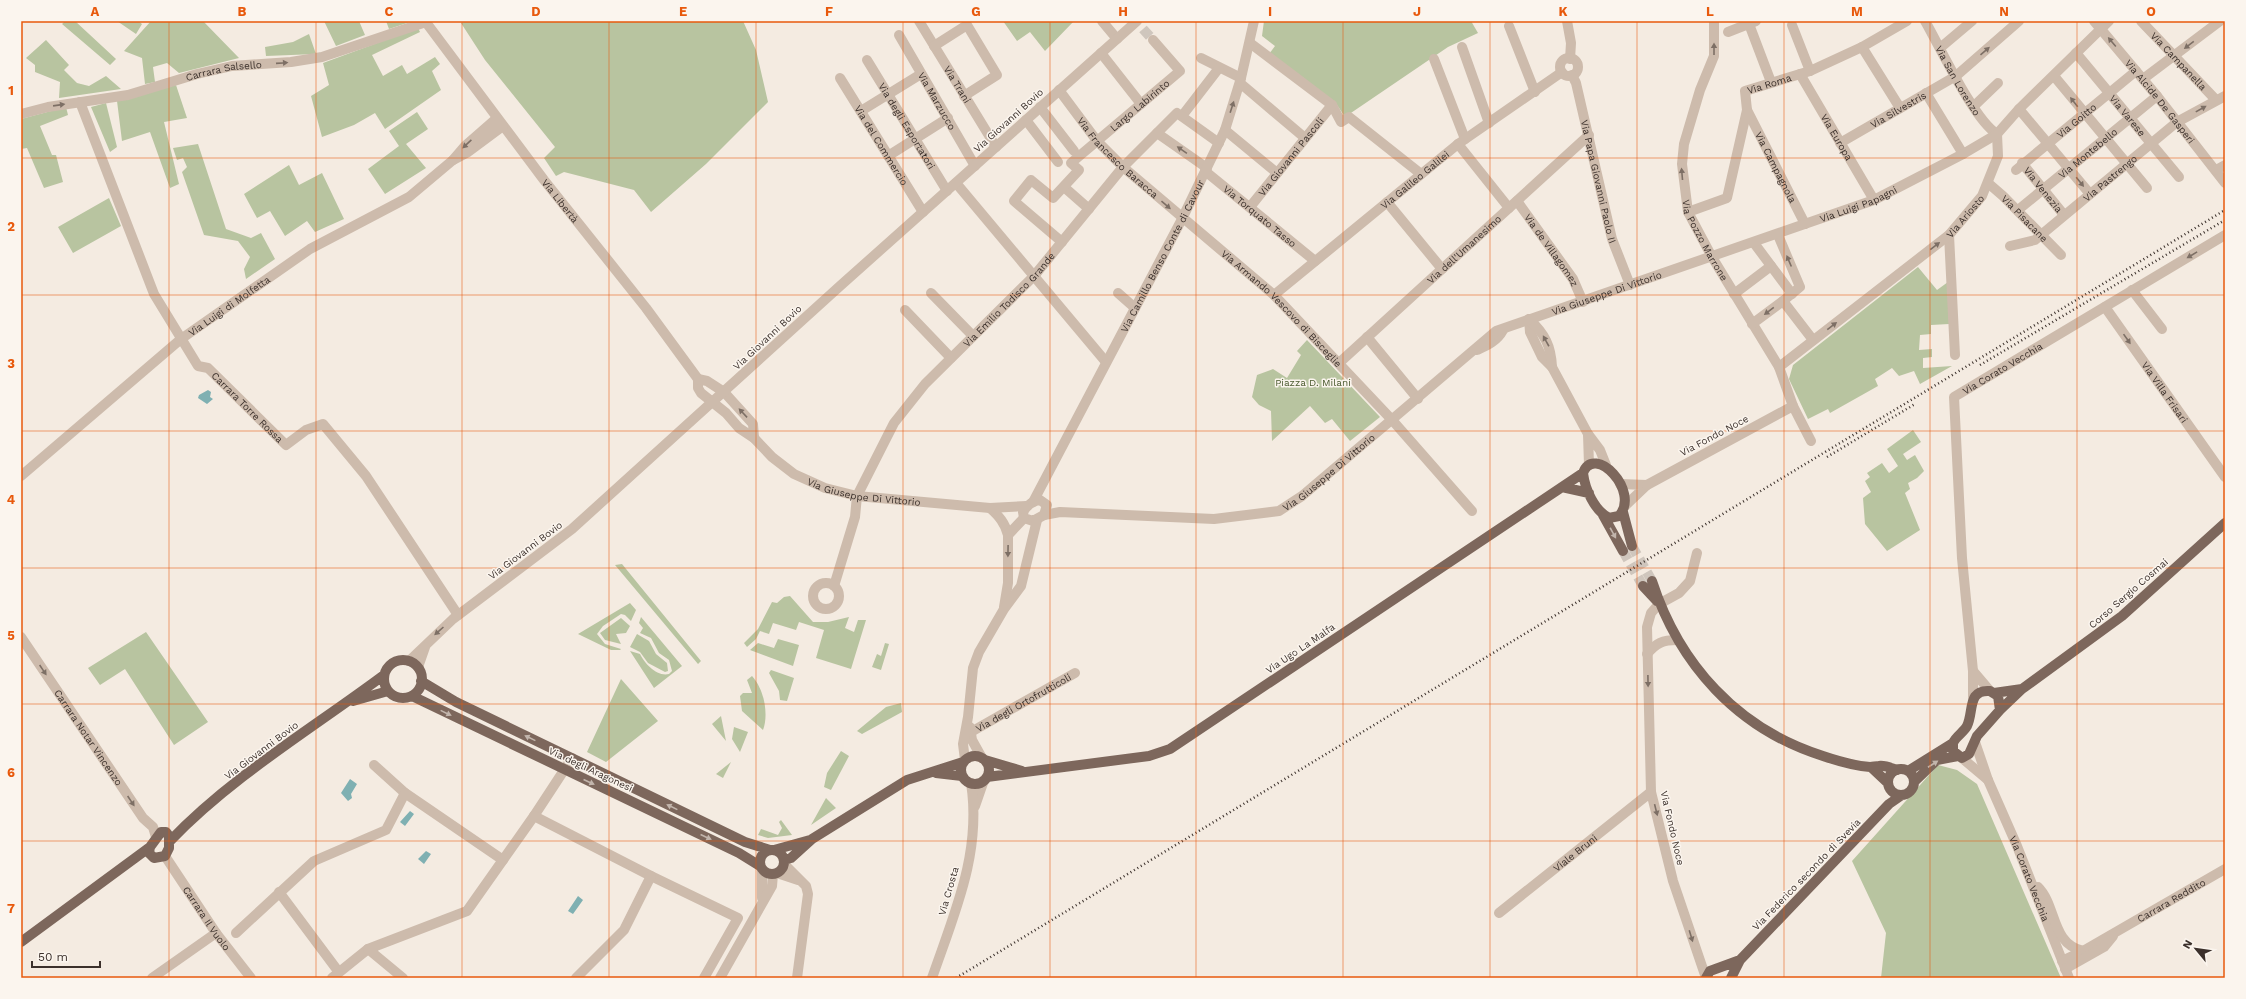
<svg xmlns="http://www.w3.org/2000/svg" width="2246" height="999" font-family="'Work Sans',sans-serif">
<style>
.green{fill:#b8c4a0}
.water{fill:#7fb0b2}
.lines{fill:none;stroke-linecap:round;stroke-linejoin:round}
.minor-tunnel{stroke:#cfc6bd;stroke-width:10;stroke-dasharray:10 5;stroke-linecap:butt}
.major-tunnel{stroke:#cfc6bd;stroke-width:10;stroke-dasharray:10 5;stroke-linecap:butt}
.minor{stroke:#cdbbac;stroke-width:10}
.major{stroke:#7d675c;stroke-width:10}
.rail{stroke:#3b302b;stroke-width:2.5;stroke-dasharray:1 3;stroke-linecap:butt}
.oneway{fill:#7d6f65}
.oneway2{fill:#c2b5ac}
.grid{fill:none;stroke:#e8590c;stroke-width:1;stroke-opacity:0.55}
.labels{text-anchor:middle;stroke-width:3;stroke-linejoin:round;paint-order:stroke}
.street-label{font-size:10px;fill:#3b302b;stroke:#fbf5ee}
.park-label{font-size:10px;fill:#4a5a2e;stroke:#fbf5ee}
.neatline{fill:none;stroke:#e8590c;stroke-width:1.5}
.grid-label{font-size:13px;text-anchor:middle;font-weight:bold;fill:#e8590c}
</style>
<rect width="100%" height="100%" fill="#f4ebe1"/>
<path class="green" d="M65 21H75L116 59 110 65 62 24Z
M117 21H138L142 24 136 34Z
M151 21H203L239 58 179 73 167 63 153 67 155 82 145 84 142 58 124 51Z
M324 21H359L365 35 336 46Z
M386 21H413L389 29Z
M467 21H743L756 50 768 102 706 164 651 212 634 190 564 172 556 176 544 158 555 147 485 60 461 23Z
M1003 21H1074L1045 51 1030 32 1017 41Z
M1264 21H1471L1478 33 1448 47 1345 117 1337 105 1269 54 1275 46 1262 36Z
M418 28 420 32 372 55 383 76 402 65 407 74 435 57 440 64 432 71 441 90 385 129 375 113 354 125 322 137 311 96 329 85 323 63Z
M309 34 316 54 266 56 265 47 293 42Z
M46 40 69 65 64 70 77 83 89 86 106 76 121 89 59 98 60 82 35 72V65L26 58Z
M176 85 187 118 164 122 179 184 170 188 150 132 122 141 117 101Z
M106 103 117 147 110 152 91 107Z
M66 107 68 115 40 126 52 155H56L63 182 44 188 27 148 21 149V119Z
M417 112 428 129 406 144 426 168 385 194 368 169 399 146 389 131Z
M198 144 226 229 251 238 261 233 275 259 246 279 244 269 250 257 238 241 204 235 182 172 187 167 183 158 177 160 173 148Z
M289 165 299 185 322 173 344 219 315 232 307 221 285 236 270 211 257 218 244 194Z
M109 198 121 226 73 253 58 227Z
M1918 267 1937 290 1948 282 1949 324 1931 325V334L1920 335 1919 350 1932 349V357L1923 358V368L1952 366 1920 384 1914 371 1899 376 1892 368 1875 379 1878 386 1830 413 1828 409 1808 419 1789 379 1793 365Z
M1307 340 1380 417 1350 441 1332 419 1325 423 1310 406 1272 441 1271 411 1259 405 1252 397 1257 375 1273 369 1287 378 1301 355 1297 351Z
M1913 430 1921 442 1903 454 1907 460 1915 455 1924 471 1917 478 1908 483 1910 489 1905 493 1920 530 1887 551 1865 524 1863 498 1871 492 1865 481 1870 477 1867 473 1882 463 1889 473 1898 466 1887 449Z
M622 564 701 661 698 664 615 565Z
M790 596 813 622H828L849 617 845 628 854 632 858 620H866L851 669 816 658 824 630 799 622 796 630 773 623 769 634 760 631 756 639 747 647 744 643 758 629 772 602 777 603 784 597Z
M630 603 636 610 631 621 625 615 621 614 603 626 597 634 605 644 621 649 620 650H611L578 634Z
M641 617 682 666 654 688 630 651 640 654C645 664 657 677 669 674L672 671 669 660 659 653 651 638 640 633 643 628 639 623Z
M621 618 630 626 626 633 616 634 621 644 605 640 600 633Z
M146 632 208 722 174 745 125 669 100 685 88 668Z
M637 634 649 641 656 654 667 663 668 671 665 672 648 663 640 652 630 647Z
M778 639 799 645 793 666 750 650 758 643 774 648Z
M885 643 889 644 881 670 872 667 877 654 881 656Z
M771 670 794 678 787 701 780 700 779 691 769 673Z
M752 676C764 689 769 714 763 730L742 711 740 696 743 693H752L747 680Z
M621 679 658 721 606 762 587 752Z
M901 703 902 712 862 734 857 731 886 707Z
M721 716 726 741 712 724Z
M734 727 748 732 740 752 732 739Z
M841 751 849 756 831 790 824 787 827 773Z
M731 762 723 778 716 774Z
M1938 765 1957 770 1977 784 2061 978H1881L1886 933 1852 861Z
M826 798 836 808 811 825Z
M781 820 792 835 768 838 758 835 761 829 778 835 782 828 779 822Z"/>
<path class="water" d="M208 390 211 392 210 397 213 399 207 404 198 398 199 395Z
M350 779 357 784 351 794 352 798 348 801 341 793Z
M410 811 414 814 405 826 400 822Z
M426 851 431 854 424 864 418 859Z
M578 896 583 900 573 914 568 911Z"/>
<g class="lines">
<path class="minor-tunnel" d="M1143 29 1153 40"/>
<path class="major-tunnel" d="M1632 546 1652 581
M1623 551 1643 586"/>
<g class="minor">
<path id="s1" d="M425 21 544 180 646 308 698 379V388L701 393 726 413 739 428 754 438 772 457 794 474 825 488 857 496 990 508 1027 506"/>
<path id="s2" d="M919 21 996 147"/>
<path d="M1102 21 1117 39"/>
<path d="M1567 21 1571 43 1570 59"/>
<path id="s3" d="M1714 21V56L1700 90 1684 144 1682 164 1688 212 1712 257 1779 367 1793 406 1811 441"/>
<path id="s4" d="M1925 21C1940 47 1974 120 1997 134"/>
<path id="s5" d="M2094 21 2157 96 2225 183"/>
<path id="s6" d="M2141 21 2216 100"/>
<path d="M1749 24 1771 82"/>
<path d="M1792 25 1810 71"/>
<path d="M1509 26 1535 92"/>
<path d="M1728 32 1756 21"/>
<path id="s7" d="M899 35 975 166"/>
<path d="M1250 43 1332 105 1341 122 1349 117 1421 174"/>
<path d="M934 46 967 25 997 75 964 96"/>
<path d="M1462 47 1489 123"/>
<path d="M1862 47 1900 108"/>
<path d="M1940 48 1972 21"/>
<path d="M1101 53 1141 104"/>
<path id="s8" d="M2076 53 2179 177"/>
<path d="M1201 58 1241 78"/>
<circle cx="1569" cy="67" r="9"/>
<path d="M1434 59 1465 139"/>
<path id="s9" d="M867 60 947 191"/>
<path id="s10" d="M1800 74 1874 200"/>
<path id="s11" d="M1572 75 1576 83 1612 239 1630 285"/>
<path d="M2054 76 2147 188"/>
<path id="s12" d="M840 78 923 212"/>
<path d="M2143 79 2220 21"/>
<path d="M1240 83 1305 138"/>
<path id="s13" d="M1059 90 1097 141 1123 167 1274 295 1393 421 1472 511"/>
<path d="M1926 93 1963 154"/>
<path id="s14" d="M80 102 154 294 198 366 208 368 286 445 306 430 323 424 366 476 458 615"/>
<path d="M1974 106 1998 83"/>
<path d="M1040 107 1074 151"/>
<path d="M2019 109 2090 194"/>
<path id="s15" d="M1747 110 1805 224"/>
<path d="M861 111 921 74"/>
<path id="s16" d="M21 114 48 107 128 95 197 74 232 66 291 62 322 57 426 22"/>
<path d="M1182 116 1219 68"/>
<path d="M497 118 465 146 453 160 468 152 503 126"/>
<path d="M1026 120 1058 162"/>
<path d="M1225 130 1277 173"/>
<path d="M1157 133 1207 168"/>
<path id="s17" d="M1840 143 1956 76 2019 21"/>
<path d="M1458 144 1509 208"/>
<path d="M888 156 948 118"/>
<path id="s18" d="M2022 163 2064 215"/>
<path id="s19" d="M2016 170 2136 71"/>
<path d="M2216 170 2225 165"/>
<path id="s20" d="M1205 171 1315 261"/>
<path d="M956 183 1106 362"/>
<path id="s21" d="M1988 183 2003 196 2061 255"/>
<path d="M1064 187 1089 209"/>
<path id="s22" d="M1517 201 1573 279 1583 302"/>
<path d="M1387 202 1442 269"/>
<path id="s23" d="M1250 207 1332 105"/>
<path id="s24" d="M2018 210 2157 96"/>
<path id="s25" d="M1688 212 1727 198 1747 110 1745 91 1810 71 1862 47 1907 21"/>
<path d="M1778 235 1800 287 1783 301"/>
<path d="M1949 235 1955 355"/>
<path id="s26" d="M1062 242 1014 201 1031 180 1053 198 1079 170 1071 163 1180 71 1153 40"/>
<path d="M1754 243 1792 294"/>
<path id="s27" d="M2010 246 2035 240 2177 122 2225 96"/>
<path d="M2132 290 2162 329"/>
<path d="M931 293 973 336"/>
<path d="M1118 293 1135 308"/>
<path d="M1734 294 1771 266"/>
<path id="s28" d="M1274 295 1458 144 1562 72"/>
<path id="s29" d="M2105 307 2225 477"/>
<path d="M905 310 951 358"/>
<path d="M1529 319 1530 332 1542 357 1552 367 1588 434"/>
<path d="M1529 319C1545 334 1551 346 1552 367"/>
<path d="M1752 324 1783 301 1813 340"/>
<path d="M1367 337 1418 399"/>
<path d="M1477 350C1488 345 1497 341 1503 330"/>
<path id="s30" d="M1339 363 1589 135"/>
<path id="s31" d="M1779 367 1949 235 1982 196 1998 156 1997 134"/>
<path d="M698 379 707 381 724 392 753 424 754 438"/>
<path d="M1589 465 1588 434 1600 450 1606 465"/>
<path id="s32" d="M21 476 181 339 310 249 409 197 453 160"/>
<path d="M1620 484 1647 485 1625 506"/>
<path d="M1647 485 1793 406"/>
<path d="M1040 500 1047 505 1044 515 1033 521 1024 518 1023 512C1027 505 1032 501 1040 500Z"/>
<path id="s33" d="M1033 502 1182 219 1225 130 1241 78 1254 21"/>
<path d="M990 508C999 516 1005 523 1008 535"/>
<path id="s34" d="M1044 515 1060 512 1214 519 1279 511 1302 496 1496 331 1874 200 1963 154 1997 134 2019 109 2109 21"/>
<path d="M1697 553 1690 581 1679 593 1659 604 1651 613 1647 627 1651 792 1673 881 1706 978"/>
<circle cx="826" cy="596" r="13"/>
<path id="s35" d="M834 586 855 517 857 496 894 423 925 384 1034 276 1123 167 1177 113 1219 143"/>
<path d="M1004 607 1008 583V535L1024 518"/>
<path id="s36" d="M21 637 143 818 153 827 156 837"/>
<path d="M1647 654C1656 643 1663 640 1677 640"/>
<path d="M409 661 453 619 572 529 840 286 1137 21"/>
<path d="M418 667 425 647"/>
<path d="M1973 671 1990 691"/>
<path id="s37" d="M1973 698V671L1962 558 1954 397 2225 235"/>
<path d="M970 727 972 740 982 758"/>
<path id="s38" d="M971 732 1075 673"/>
<path id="s39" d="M1975 742 1988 780 2017 846 2069 978"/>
<path d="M1962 758 1988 780"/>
<path d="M965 760 963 744 968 717 973 668 979 652 1004 609 1021 586 1037 520"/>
<path d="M374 765 405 793"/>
<path d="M975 806 984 780"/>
<path d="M534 816 572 758"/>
<path id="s40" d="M165 856 216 933 251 978"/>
<path d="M784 864 806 886 808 894 797 978"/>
<path d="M762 869V898"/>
<path d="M777 873 798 880"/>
<path d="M2038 887C2057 906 2051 944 2083 951"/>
<path d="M279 892 338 971"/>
<path id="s41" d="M1499 913 1651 792"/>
<path d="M236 933 314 861 386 830 405 793 503 860"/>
<path id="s42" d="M2062 961 2083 951 2225 869"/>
<path d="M2065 969 2104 947 2113 936"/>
<path d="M152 978 216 933"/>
<path d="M332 978 368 949"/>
<path d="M403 978 368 949 467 911 534 816 651 876 738 918 704 978"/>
<path d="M576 978 624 930 651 876"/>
<path d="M720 978 772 886 773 874"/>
<path d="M932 978C954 914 982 853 971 783"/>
</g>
<path class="major" d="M1562 487 1589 493
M1623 512 1632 546
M1603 515 1623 551
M1652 581C1679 664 1737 729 1823 756 1838 761 1855 766 1870 767 1873 767 1876 766 1879 766 1885 765 1891 768 1897 770
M1643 586 1657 601
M384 679a19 19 0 1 1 38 0a19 19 0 1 1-38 0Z
M421 681 456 702 745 842 770 850
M1990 691 1998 696 2000 710 1977 736 1969 754 1962 758 1953 751V743C1956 736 1963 733 1967 726 1974 712 1967 689 1990 691Z
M1994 693 2022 689
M412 696 739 853 760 866
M353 701 388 691
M2000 710 2022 689 2122 616 2225 523
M961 770a14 14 0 1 1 28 0a14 14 0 1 1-28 0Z
M985 760 1022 771
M1871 767 1888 783
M1888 782a13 13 0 1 1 26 0a13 13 0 1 1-26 0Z
M1908 771 1953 743
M936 773 962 776
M987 777 1149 756 1170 749 1583 473C1594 443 1641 491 1619 516L1609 518C1594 510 1585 489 1583 473
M1914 782 1937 760 1958 756
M161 832H166L169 836V848L165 856 154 858 149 853 150 847Z
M170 841C231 777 313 728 384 675
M760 862a12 12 0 1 1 24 0a12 12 0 1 1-24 0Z
M774 850 810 840
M784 860 791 858 812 839 907 780 963 762
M21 942 150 847
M1706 978 1710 971 1740 960
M1731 978 1740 960 1889 804 1902 795"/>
<path class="rail" d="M1980 365 2225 220
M1827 457 1915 404
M956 978 2225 210"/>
</g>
<defs><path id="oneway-solid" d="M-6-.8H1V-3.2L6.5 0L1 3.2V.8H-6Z"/></defs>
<g class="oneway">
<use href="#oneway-solid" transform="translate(2112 42) rotate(-130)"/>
<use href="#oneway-solid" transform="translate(2189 45) rotate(143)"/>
<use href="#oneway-solid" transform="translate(1714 49) rotate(-90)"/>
<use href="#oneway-solid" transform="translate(1985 51) rotate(-41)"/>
<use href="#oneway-solid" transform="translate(282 63) rotate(-4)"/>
<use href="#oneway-solid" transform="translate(2074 102) rotate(-128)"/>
<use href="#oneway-solid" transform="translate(59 105) rotate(-8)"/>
<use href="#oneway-solid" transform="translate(1232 107) rotate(-72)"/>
<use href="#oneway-solid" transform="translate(2201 109) rotate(-29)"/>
<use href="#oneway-solid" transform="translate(467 144) rotate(137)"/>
<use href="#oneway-solid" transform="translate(1182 150) rotate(-145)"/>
<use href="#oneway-solid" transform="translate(1682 174) rotate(-95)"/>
<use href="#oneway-solid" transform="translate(2080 182) rotate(51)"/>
<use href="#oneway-solid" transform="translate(1166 205) rotate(41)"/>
<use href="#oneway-solid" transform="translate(1935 246) rotate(-38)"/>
<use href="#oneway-solid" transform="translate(2192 255) rotate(149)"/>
<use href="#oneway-solid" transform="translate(1789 261) rotate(-113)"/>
<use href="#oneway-solid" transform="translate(1769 311) rotate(143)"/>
<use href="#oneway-solid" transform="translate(1832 326) rotate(-38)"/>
<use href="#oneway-solid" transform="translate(2127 339) rotate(55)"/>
<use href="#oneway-solid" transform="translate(1546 341) rotate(-119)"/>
<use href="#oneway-solid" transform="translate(743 413) rotate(-133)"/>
<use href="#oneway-solid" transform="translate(1008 551) rotate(91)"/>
<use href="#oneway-solid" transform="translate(439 631) rotate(138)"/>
<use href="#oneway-solid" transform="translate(43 670) rotate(56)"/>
<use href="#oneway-solid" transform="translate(1648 681) rotate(89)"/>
<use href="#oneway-solid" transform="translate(131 801) rotate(56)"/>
<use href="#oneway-solid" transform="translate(1656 810) rotate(76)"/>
<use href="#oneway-solid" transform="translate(1691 936) rotate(73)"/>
</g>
<g class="oneway2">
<use href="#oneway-solid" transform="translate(1613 533) rotate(61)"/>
<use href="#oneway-solid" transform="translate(446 713) rotate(26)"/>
<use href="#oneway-solid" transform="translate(530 738) rotate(-154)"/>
<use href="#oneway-solid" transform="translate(1933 764) rotate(-33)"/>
<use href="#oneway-solid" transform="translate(589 782) rotate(25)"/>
<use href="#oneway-solid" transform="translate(672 807) rotate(-154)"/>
<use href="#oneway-solid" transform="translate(706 837) rotate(25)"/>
</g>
<path class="grid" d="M169 21V978M316 21V978M462 21V978M609 21V978M756 21V978M903 21V978M1050 21V978M1196 21V978M1343 21V978M1490 21V978M1637 21V978M1784 21V978M1930 21V978M2077 21V978M21 158H2225M21 295H2225M21 431H2225M21 568H2225M21 704H2225M21 841H2225"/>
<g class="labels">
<g class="street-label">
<text dy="4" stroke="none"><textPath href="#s6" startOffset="55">Via Campanella</textPath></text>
<text dy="4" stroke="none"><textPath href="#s16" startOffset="208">Carrara Salsello</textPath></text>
<text dy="4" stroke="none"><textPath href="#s4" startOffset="68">Via San Lorenzo</textPath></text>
<text dy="4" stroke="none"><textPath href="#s2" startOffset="74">Via Trani</textPath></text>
<text dy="4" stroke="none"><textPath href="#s25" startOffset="176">Via Roma</textPath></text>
<text dy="4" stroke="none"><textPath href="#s7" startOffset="76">Via Marzucco</textPath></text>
<text dy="4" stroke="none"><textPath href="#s5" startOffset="104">Via Alcide De Gasperi</textPath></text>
<text dy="4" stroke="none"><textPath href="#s26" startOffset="257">Largo Labirinto</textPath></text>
<text dy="4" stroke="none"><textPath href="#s17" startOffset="67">Via Silvestris</textPath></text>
<text dy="4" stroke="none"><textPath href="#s8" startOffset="81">Via Varese</textPath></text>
<text transform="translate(1008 120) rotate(-42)" y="4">Via Giovanni Bovio</text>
<text dy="4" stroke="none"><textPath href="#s19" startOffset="78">Via Goitto</textPath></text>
<text dy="4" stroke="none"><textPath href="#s9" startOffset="77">Via degli Esportatori</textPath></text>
<text dy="4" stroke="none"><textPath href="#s10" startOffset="73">Via Europa</textPath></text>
<text dy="4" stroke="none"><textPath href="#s12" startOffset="79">Via del Commercio</textPath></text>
<text dy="4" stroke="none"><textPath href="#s24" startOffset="90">Via Montebello</textPath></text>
<text dy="4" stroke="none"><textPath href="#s23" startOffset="65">Via Giovanni Pascoli</textPath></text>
<text dy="4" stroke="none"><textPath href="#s13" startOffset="90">Via Francesco Baracca</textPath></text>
<text dy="4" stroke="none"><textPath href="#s15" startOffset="64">Via Campagnola</textPath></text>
<text dy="4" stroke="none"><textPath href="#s27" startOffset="123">Via Pastrengo</textPath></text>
<text dy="4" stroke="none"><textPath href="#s28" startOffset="182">Via Galileo Galilei</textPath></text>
<text dy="4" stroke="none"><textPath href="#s11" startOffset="110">Via Papa Giovanni Paolo II</textPath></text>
<text dy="4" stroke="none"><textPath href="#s18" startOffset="34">Via Venezia</textPath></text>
<text dy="4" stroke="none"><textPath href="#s1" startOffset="225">Via Libertà</textPath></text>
<text dy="4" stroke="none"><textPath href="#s34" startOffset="902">Via Luigi Papagni</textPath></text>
<text dy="4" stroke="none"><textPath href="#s31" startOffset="240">Via Ariosto</textPath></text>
<text dy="4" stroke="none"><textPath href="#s20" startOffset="71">Via Torquato Tasso</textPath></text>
<text dy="4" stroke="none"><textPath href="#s21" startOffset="51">Via Pisacane</textPath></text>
<text dy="4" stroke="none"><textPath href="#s3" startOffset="229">Via Pozzo Marrone</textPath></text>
<text dy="4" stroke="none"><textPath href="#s30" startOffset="169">Via dell'Umanesimo</textPath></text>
<text dy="4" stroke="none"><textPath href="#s22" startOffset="60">Via de Villagomez</textPath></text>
<text dy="4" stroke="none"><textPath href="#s33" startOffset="278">Via Camillo Benso Conte di Cavour</textPath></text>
<text dy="4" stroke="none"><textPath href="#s34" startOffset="635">Via Giuseppe Di Vittorio</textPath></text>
<text dy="4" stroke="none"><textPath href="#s35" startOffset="344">Via Emilio Todisco Grande</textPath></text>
<text dy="4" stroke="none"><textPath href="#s32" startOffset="269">Via Luigi di Molfetta</textPath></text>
<text dy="4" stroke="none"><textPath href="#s13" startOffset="313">Via Armando Vescovo di Bisceglie</textPath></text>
<text transform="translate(767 337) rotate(-43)" y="4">Via Giovanni Bovio</text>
<text dy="4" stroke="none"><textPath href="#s37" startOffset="358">Via Corato Vecchia</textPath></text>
<text dy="4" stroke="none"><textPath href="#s29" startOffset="104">Via Villa Frisari</textPath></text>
<text dy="4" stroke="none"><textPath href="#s14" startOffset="356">Carrara Torre Rossa</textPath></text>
<text transform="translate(1714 435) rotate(-28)" y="4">Via Fondo Noce</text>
<text dy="4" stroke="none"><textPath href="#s34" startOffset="299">Via Giuseppe Di Vittorio</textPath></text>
<text dy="4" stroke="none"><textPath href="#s1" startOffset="662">Via Giuseppe Di Vittorio</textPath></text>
<text transform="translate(525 550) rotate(-37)" y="4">Via Giovanni Bovio</text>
<text transform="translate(2128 593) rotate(-41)" y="4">Corso Sergio Cosmai</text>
<text transform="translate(1300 648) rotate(-34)" y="4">Via Ugo La Malfa</text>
<text dy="4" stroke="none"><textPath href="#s38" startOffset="60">Via degli Ortofrutticoli</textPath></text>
<text dy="4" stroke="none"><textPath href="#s36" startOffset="121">Carrara Notar Vincenzo</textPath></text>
<text transform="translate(261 750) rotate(-37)" y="4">Via Giovanni Bovio</text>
<text transform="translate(591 769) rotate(25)" y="4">Via degli Aragonesi</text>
<text transform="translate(1673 828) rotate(77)" y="4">Via Fondo Noce</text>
<text dy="4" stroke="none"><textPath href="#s41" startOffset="97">Viale Bruni</textPath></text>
<text transform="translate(1806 874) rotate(-46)" y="4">Via Federico secondo di Svevia</text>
<text dy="4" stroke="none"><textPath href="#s39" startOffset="147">Via Corato Vecchia</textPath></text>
<text transform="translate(948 891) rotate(-74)" y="4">Via Crosta</text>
<text dy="4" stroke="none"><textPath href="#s42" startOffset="125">Carrara Reddito</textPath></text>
<text dy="4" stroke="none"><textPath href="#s40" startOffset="75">Carrara Il Vuolo</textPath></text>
</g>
<g class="park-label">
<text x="1313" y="386">Piazza D. Milani</text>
</g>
</g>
<rect width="2246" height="999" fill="none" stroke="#fbf5ee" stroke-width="44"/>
<g transform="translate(2196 949) rotate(299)" stroke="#fbf5ee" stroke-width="3" paint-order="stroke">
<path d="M0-3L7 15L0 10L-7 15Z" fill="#3b302b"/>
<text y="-6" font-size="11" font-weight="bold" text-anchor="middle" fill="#3b302b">N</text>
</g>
<path d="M32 961v6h68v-6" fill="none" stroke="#3b302b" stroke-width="2"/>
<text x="38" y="961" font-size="12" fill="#3b302b" stroke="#fbf5ee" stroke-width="3" paint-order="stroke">50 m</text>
<rect x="22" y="22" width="2202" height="955" class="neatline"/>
<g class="grid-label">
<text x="95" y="16">A</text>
<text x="242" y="16">B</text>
<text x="389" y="16">C</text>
<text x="536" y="16">D</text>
<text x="683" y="16">E</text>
<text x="829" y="16">F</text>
<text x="976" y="16">G</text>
<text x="1123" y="16">H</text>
<text x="1270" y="16">I</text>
<text x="1417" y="16">J</text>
<text x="1563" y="16">K</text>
<text x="1710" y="16">L</text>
<text x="1857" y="16">M</text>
<text x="2004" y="16">N</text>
<text x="2151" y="16">O</text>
<text x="11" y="95">1</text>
<text x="11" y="231">2</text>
<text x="11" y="368">3</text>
<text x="11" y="504">4</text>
<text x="11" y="640">5</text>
<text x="11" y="777">6</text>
<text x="11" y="913">7</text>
</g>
</svg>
